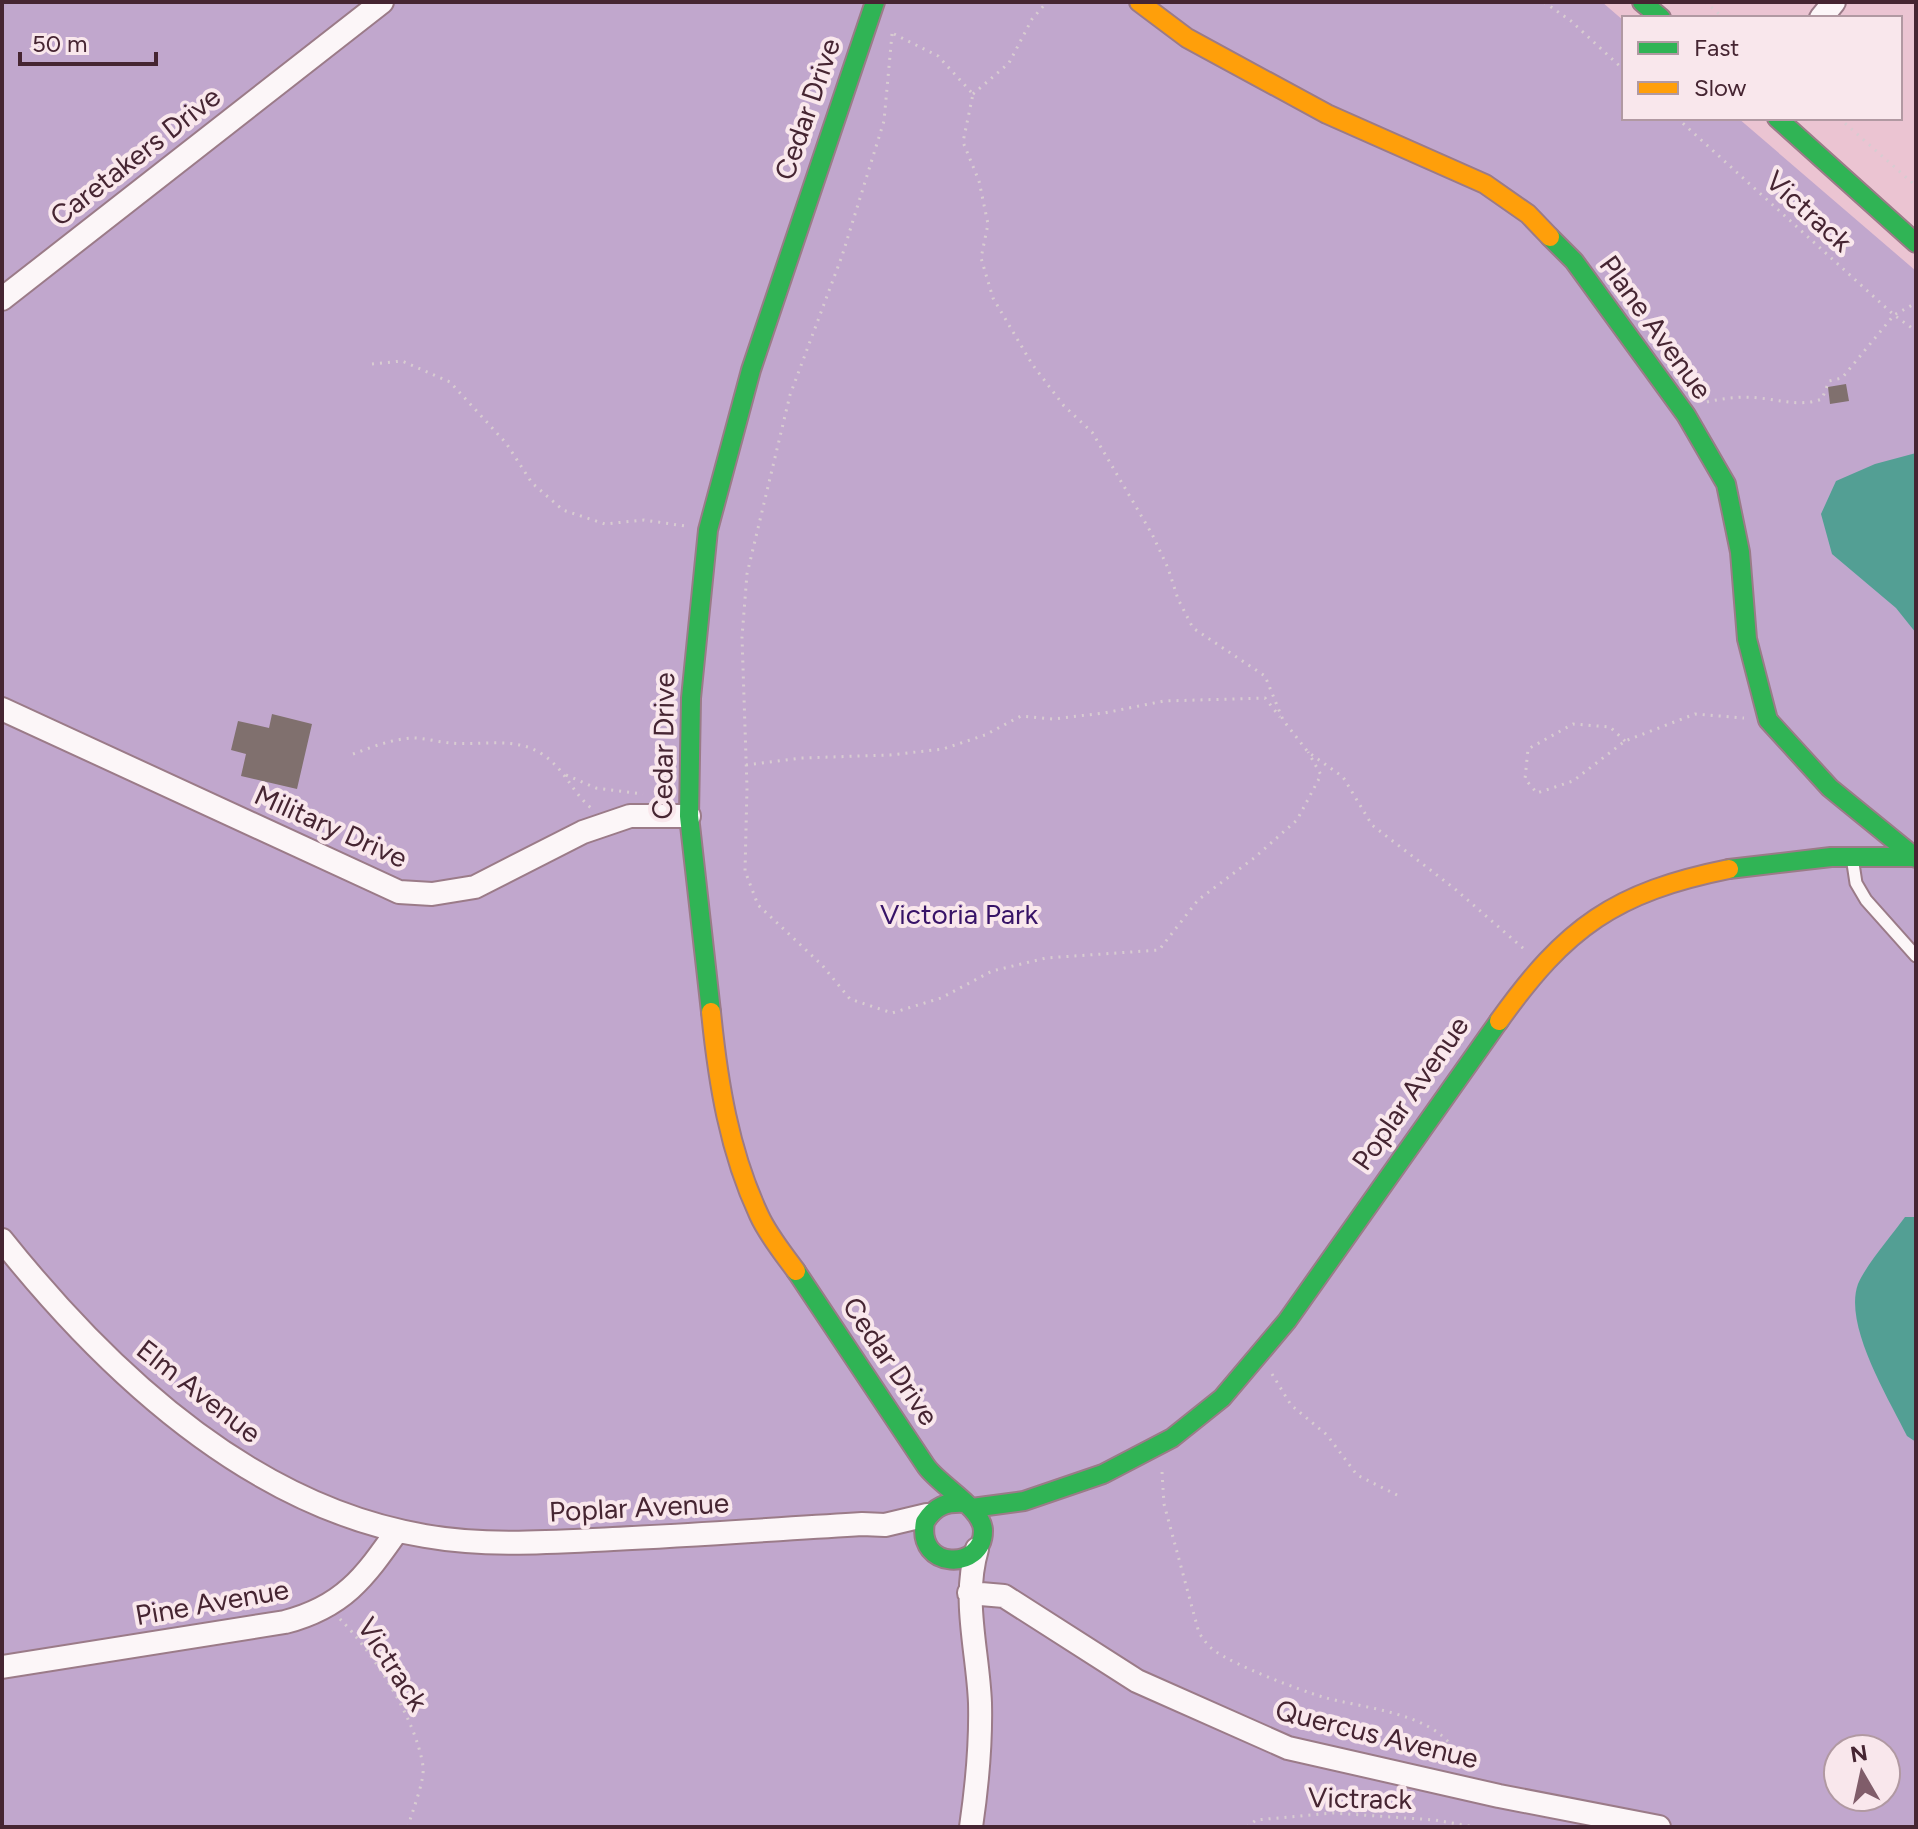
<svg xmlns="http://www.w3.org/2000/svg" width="1918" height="1829" font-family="Figtree,sans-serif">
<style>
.green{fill:#c1a7cd;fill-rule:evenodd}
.water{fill:#539f94}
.building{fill:#80706e}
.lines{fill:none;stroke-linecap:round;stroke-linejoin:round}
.lane-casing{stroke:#9b7b88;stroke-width:15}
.street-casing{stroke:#9b7b88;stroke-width:26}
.fast-casing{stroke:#9b7b88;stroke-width:22}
.slow-casing{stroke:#9b7b88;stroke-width:22}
.path{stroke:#d8ccd1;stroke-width:3;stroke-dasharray:2 6;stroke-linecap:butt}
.lane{stroke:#fcf6f8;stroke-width:11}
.street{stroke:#fcf6f8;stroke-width:22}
.fast{stroke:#30b455;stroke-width:18}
.slow{stroke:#ff9f0a;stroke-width:18}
.labels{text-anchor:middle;stroke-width:8;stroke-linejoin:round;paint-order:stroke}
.street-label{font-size:28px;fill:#462532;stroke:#f9e7ec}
.park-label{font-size:28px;fill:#371367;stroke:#f9e7ec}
</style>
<rect width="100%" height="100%" fill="#ebc4d2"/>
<path class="green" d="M2 2H1602L1624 21V118H1738L1916 271V1827H2ZM1838 1749H1886V1797H1838Z"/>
<path class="water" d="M1916 453V633L1896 608 1832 554 1821 514 1836 481 1875 464Z
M1905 1217H1916V1442L1907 1436C1889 1399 1843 1325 1858 1284 1866 1265 1892 1235 1905 1217Z"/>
<path class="building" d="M1846 384 1849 401 1830 404 1828 387Z
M272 714 312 724 297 789 241 776 246 754 231 750 238 721 269 728Z"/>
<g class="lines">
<g class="lane-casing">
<path id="lane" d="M1852 857 1856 883 1866 900 1916 956"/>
</g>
<g class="street-casing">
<path id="street" d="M1821 18 1834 2
M2 299 382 2
M2 709 399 892 432 894 475 887 583 832 630 816H689
M2 1240C109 1374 251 1507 425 1536 487 1547 551 1542 613 1539 696 1535 779 1529 862 1524L885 1525 927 1515
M969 1593 1004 1596 1137 1681 1288 1748 1499 1796 1659 1827
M2 1667 285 1622C343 1607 364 1578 397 1531
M971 1827C977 1786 981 1745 980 1703 978 1651 962 1600 977 1549"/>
</g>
<g class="fast-casing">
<path id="fast" d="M1642 2 1661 18
M1777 118 1916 243
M1550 237 1574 261 1686 415 1726 484 1740 552 1747 639 1768 720 1830 788 1916 858
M1729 869 1831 857H1916
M711 1012 689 816 691 698 708 530 751 370 875 2
M796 1271 926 1466C940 1486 983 1508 983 1531 983 1571 916 1570 925 1522 935 1506 946 1502 964 1503
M972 1508 1024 1501 1103 1474 1172 1438 1222 1398 1287 1321 1499 1021"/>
</g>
<g class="slow-casing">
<path id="slow" d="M1139 2 1187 38 1327 114 1485 184 1528 214 1550 237
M711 1012C718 1082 729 1151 759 1215 768 1235 783 1253 796 1271
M1499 1021C1566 927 1615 892 1729 869"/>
</g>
<path class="path" d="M1544 2 1571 21 1624 70
M1705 2 1724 18
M892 34 884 121 842 256 790 395 747 574 742 637 747 788 745 871 758 905 822 965 850 999 892 1013 941 998 992 971 1046 958 1159 950 1198 900 1254 858 1297 820 1321 775 1308 752
M894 34 938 56 973 94 963 142 979 181 988 224 981 258 993 298 1032 364 1064 406 1092 432 1152 534 1168 568 1178 599 1193 628 1265 676 1283 720 1308 752 1343 777 1372 825 1455 889 1524 949
M973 94 1009 63 1032 19 1047 2
M1677 118 1894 315 1916 331
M1839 118 1916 186
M372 364 402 361 450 382 506 443 532 483 563 510 605 524 644 520 685 526
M1707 402C1724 398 1741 396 1759 398 1781 400 1800 407 1822 399L1829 381 1842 378 1894 315 1916 303
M1625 741 1610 727 1573 724 1528 749 1525 779 1537 793 1573 781 1625 741 1695 714 1744 718
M353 754C372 747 392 739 413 738 425 738 438 742 450 743 479 746 515 736 542 754 566 770 571 791 591 808
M746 765 801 758 890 755 943 749 985 735 1021 716 1053 719 1104 713 1164 701 1265 698 1280 717
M566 775 596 788 643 794
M1272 1374 1291 1405 1327 1435 1357 1475 1399 1496
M1162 1472 1164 1504 1199 1633C1204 1640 1208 1646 1215 1651 1234 1665 1299 1690 1323 1697 1361 1708 1429 1712 1453 1748 1456 1752 1457 1760 1458 1765
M340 1619C373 1652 416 1719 423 1766 425 1781 412 1811 408 1827
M1247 1827 1256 1820 1333 1813 1435 1820 1475 1827"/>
<use href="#lane" class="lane"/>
<use href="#street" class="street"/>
<use href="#fast" class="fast"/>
<use href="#slow" class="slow"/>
</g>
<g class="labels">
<g class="street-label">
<text transform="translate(807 109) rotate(-71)" y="10">Cedar Drive</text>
<text transform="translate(135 156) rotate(-38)" y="10">Caretakers Drive</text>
<text transform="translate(1809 211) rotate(42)" y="10">Victrack</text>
<text transform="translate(1656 327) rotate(54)" y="10">Plane Avenue</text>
<text transform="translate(663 746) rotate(-89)" y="10">Cedar Drive</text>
<text transform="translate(331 826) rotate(24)" y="10">Military Drive</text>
<text transform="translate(1410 1093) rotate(-55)" y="10">Poplar Avenue</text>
<text transform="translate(891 1361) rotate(56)" y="10">Cedar Drive</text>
<text transform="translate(199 1391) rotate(38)" y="10">Elm Avenue</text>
<text transform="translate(639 1507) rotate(-3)" y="10">Poplar Avenue</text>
<text transform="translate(212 1602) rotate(-10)" y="10">Pine Avenue</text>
<text transform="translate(393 1664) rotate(57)" y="10">Victrack</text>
<text transform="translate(1377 1734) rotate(14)" y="10">Quercus Avenue</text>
<text transform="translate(1360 1798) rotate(1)" y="10">Victrack</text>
</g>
<g class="park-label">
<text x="959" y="924">Victoria Park</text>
</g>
</g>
<rect width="1918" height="1829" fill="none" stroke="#462532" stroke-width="8"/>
<rect x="1622" y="16" width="280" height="104" fill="#f9e7ec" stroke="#b199a2" stroke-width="2"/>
<rect x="1638" y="42" width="40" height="12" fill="#30b455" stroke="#b199a2" stroke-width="2"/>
<text x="1694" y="56" font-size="24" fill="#462532">Fast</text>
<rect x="1638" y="82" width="40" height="12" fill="#ff9f0a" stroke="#b199a2" stroke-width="2"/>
<text x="1694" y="96" font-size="24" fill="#462532">Slow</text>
<g transform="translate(1862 1773) rotate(351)"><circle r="38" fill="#f9e7ec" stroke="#b199a2" stroke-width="2"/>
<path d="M0-6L14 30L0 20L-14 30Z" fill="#805d6a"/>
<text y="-12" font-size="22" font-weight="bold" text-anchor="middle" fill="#462532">N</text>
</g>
<path d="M20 52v12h136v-12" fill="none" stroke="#462532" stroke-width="4"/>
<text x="32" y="52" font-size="24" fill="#462532" stroke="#f9e7ec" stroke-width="6" paint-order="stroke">50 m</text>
</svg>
